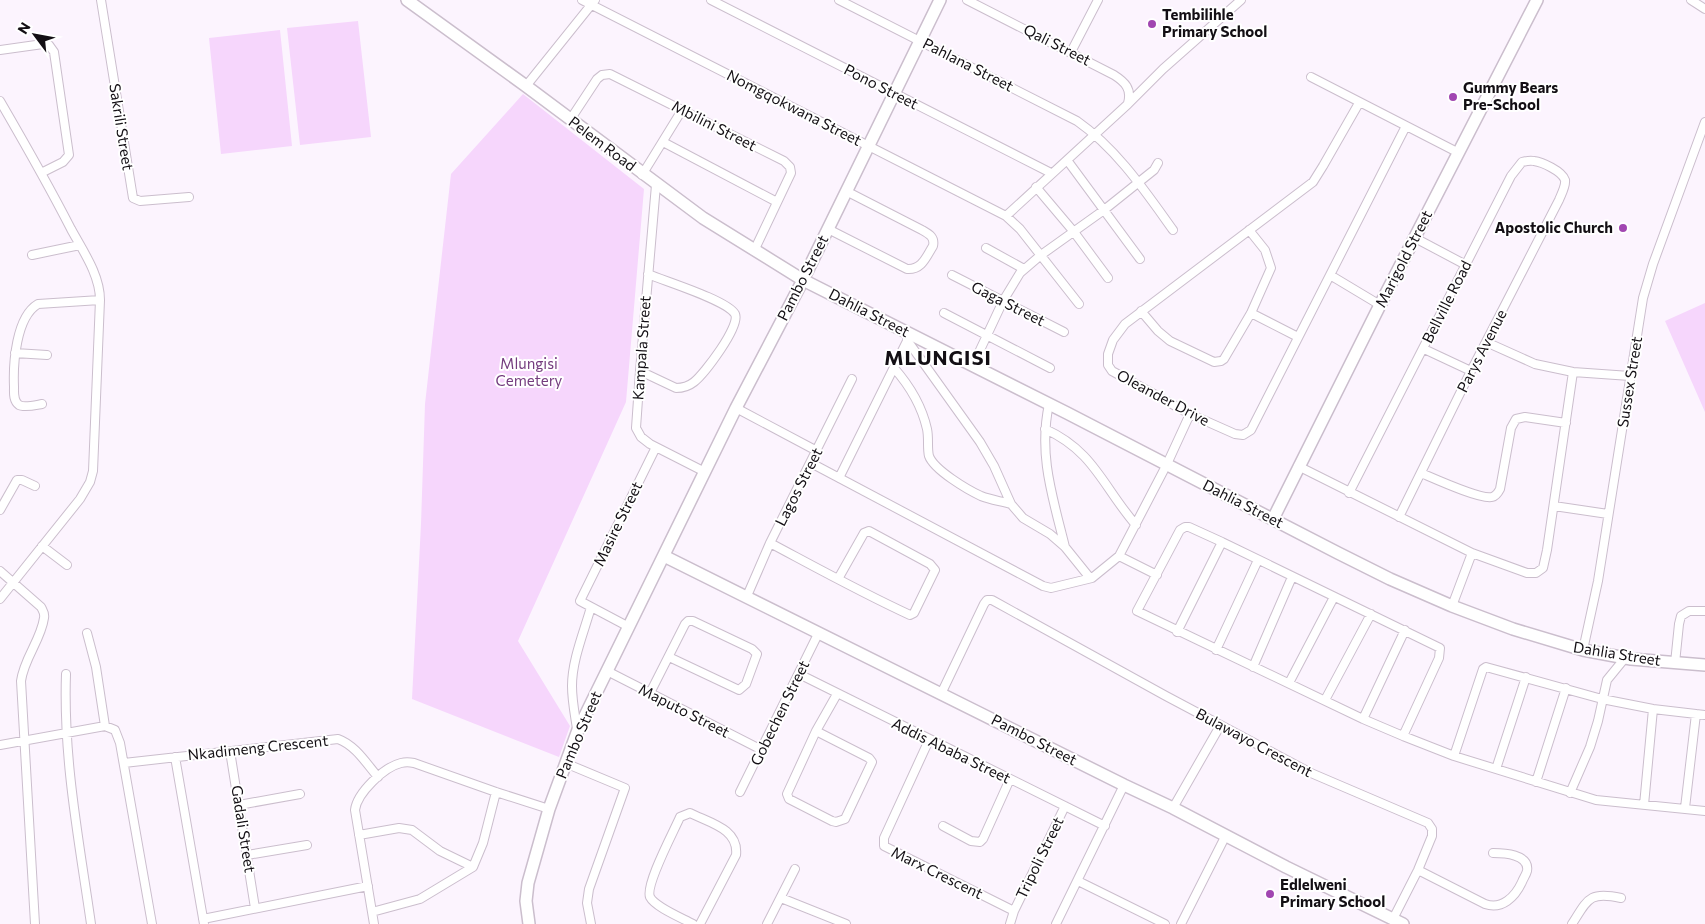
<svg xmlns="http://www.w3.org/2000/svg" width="1705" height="924" font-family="Commissioner,sans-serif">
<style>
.green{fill:#f6d6fc}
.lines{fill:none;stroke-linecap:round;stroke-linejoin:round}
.street-casing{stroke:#cbbecd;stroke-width:10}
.secondary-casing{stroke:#cbbecd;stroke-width:14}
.street{stroke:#fff;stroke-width:8}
.secondary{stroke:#fff;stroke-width:11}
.poi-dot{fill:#a146b1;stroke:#fff;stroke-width:2}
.labels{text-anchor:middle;stroke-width:4;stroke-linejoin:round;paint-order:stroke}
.poi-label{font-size:15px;font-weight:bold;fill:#130f14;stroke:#fff;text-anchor:start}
.street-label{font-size:15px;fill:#130f14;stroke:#fff}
.park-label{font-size:15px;fill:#743c7e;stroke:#fff}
.district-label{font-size:20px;font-weight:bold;letter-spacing:1px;fill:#130f14;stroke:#fff}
</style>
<rect width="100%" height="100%" fill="#fcf4fe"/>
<path class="green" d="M358 21 371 137 300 145 287 28Z
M280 30 292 146 221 154 209 38Z
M523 94 644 189 626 402 518 641 570 726 559 757 412 699 421 524 425 404 451 174Z
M1705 303V412L1665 321Z"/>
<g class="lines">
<g class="street-casing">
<path id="street" d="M101 0 133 198 140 201 189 197
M582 0 1006 216 1020 229 1079 304
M711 0 1051 173
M839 0 1077 121C1117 149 1145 191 1173 230
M967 0 1114 75C1125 82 1132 89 1128 103
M1691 0 1705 9
M0 50 43 44 49 45 54 52 69 155 63 162 41 173
M1071 52 1098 0
M1311 77 1459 153
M526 86 595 0
M0 101C25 144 49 186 71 229 83 251 100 275 100 300L93 471 90 482 80 499 0 599
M1359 103 1323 166 1313 182 1125 324 1113 340 1108 354V365L1112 371 1190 414 1235 434 1243 435 1251 430 1406 126
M570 120 597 79 602 75 610 74 784 161 790 167 791 173 754 251
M663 142 777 202
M1067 160 1140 259
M642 175 682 110
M656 185 640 371 636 428 641 437 650 444 705 472
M1036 187 1074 232 1108 278
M1006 216 1128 104 1163 69 1241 0
M828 229 907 269C922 270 926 257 933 246 935 237 929 234 922 230L846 191
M1415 238 1466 265
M986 248 1024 269
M32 255 80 245
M952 275 1064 332
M1330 275 1380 305
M1141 311 1158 331 1170 341 1214 362 1221 361 1224 359 1251 313 1271 268 1265 250 1249 230
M944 313 1050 368
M1251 313 1298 337
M907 340 980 442 994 466 1011 504 1023 518 1050 534 1065 547 1090 578
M1486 342 1535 364 1573 372 1630 376
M1424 349 1471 371
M15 353 47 355
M973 365 1003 301 1020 273 1041 255 1104 210 1154 170 1158 163
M894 368C909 385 922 407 927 429 929 438 927 448 929 456 934 470 968 490 981 496 991 500 1001 501 1011 504
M640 371 676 388C683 388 689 386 694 382 704 374 741 326 735 314 727 300 664 281 648 274
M42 404C36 405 24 408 19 405 13 401 14 392 14 387 13 363 16 317 38 304L100 300
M1049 404C1038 455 1053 498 1065 547
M736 408 817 451
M1045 429C1094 451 1103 487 1136 525
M811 463 1043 586 1051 588 1092 578 1119 556 1167 464 1190 414
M1298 466 1472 553 1527 573H1536L1543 568 1547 550 1573 372
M1421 473C1433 478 1481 500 1492 497 1496 496 1498 493 1500 489L1511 428 1516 419 1525 417 1566 423
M839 478 908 339
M1349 493 1511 176 1522 162C1526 161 1530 160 1534 161 1542 162 1562 171 1565 180 1566 186 1561 195 1559 200L1471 371 1399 517
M1554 506 1608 514
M0 510 17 480H22L35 486
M770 543C817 568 862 593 910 615L914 613 935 570 930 564 869 531 864 533 838 579
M42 546 67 565
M1119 556 1157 575
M0 571 41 607C43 611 45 613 44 618 41 640 24 658 21 681L35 924
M747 596 770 543 852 379
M1452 606 1472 553
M629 627 580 601 656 447
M1177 632 1222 542
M87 633 96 667 105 726
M1216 650 1258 560
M1583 650 1598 581 1643 298 1653 264 1705 122
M1675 663 1679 624 1681 616 1689 611H1705
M1253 667 1292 577
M607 671 762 750
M66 674C63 759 79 840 91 924
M799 674 1105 826
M1289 683 1334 597
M650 693 685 624 688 621H693L752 649 757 654 746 684 739 690 669 657
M941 694 984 604 987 600H992L1166 696 1311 773 1428 823 1432 829V836L1418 870 1393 919
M1325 700 1371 614
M1363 719 1405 630
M577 729C575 715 572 701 572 686 572 660 584 632 591 607
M816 731 869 758 872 762 845 819 836 822 832 821 789 799 787 794 816 731 837 694
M1403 736 1439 658 1440 648 1222 542 1189 527H1185L1180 530 1137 611 1363 719 1403 736 1454 756 1596 800 1705 811
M929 740 884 838V846L1014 911
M0 745 105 726 115 730 120 743 152 924
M230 751 255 908
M1454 756 1483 669 1486 667 1602 699 1653 709 1705 715
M175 757 204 924
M124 763 338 739C355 745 366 763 378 777
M565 763 625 788 589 889 587 903 591 924
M1496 769 1526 677
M1536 782 1566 688
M740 792 819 632
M1570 793 1590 747 1598 721 1607 680 1625 658
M239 805 300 794
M1644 805 1653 709
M1173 808 1220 726
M1685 808 1696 714
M943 826 971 841 980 842 983 839 1010 779
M359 835 399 828 412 830 440 851 473 867
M247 855 307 845
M1418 870 1485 904C1502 910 1515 897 1522 882 1523 879 1526 875 1527 871 1530 854 1503 853 1493 853
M1078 881 1165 924
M781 898 846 924
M372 912 420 899 473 867 483 843 496 792
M203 919 368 886
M374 924 355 810C357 793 384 767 401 763 405 762 409 762 414 763L496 792 549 809
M693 924C682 918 655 907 650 897 645 885 674 831 680 817L690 813C710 823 739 829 736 855L700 924
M767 924 795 869
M1010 924 1014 911 1065 806
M1056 924 1124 785
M1181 924 1226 835
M1572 924C1588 899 1589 891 1621 898"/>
</g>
<g class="secondary-casing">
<path id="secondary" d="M407 0 526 86 703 218 803 280 1067 413 1338 553 1390 579 1452 606 1513 629 1583 650 1631 659 1705 665
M1273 519 1380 305 1537 0
M664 556 1124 785 1173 808 1286 867 1403 924
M529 924 526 901 528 883 549 809 578 730 736 408 803 280 940 0"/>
</g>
<use href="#street" class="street"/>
<use href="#secondary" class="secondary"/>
</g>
<g class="poi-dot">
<circle cx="1152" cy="24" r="5"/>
<circle cx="1453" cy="97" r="5"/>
<circle cx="1623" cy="228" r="5"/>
<circle cx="1270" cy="894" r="5"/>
</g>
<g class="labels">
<g class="poi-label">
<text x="1162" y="20">Tembilihle<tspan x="1162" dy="17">Primary School</tspan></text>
<text x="1463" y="93">Gummy Bears<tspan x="1463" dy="17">Pre-School</tspan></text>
<text x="1613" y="233" text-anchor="end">Apostolic Church</text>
<text x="1280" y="890">Edlelweni<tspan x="1280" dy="17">Primary School</tspan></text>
</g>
<g class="street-label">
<text transform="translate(1057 45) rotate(27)" y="5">Qali Street</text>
<text transform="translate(968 65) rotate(27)" y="5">Pahlana Street</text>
<text transform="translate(881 87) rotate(27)" y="5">Pono Street</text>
<text transform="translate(794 108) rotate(27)" y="5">Nomgqokwana Street</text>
<text transform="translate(714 126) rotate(27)" y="5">Mbilini Street</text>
<text transform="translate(121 127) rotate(81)" y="5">Sakrili Street</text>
<text transform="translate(602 144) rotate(37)" y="5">Pelem Road</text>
<text transform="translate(1404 259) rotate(-63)" y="5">Marigold Street</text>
<text transform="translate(803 278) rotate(-63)" y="5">Pambo Street</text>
<text transform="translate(1447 302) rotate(-63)" y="5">Bellville Road</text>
<text transform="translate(1008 304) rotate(27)" y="5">Gaga Street</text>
<text transform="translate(869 313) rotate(27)" y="5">Dahlia Street</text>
<text transform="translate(642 348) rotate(-86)" y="5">Kampala Street</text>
<text transform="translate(1482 351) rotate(-63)" y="5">Parys Avenue</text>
<text transform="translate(1630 382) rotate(-81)" y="5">Sussex Street</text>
<text transform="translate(1163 398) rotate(28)" y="5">Oleander Drive</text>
<text transform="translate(799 487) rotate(-63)" y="5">Lagos Street</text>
<text transform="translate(1243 504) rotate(27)" y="5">Dahlia Street</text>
<text transform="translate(618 524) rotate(-64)" y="5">Masire Street</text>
<text transform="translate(1617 654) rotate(9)" y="5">Dahlia Street</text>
<text transform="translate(684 711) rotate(27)" y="5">Maputo Street</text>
<text transform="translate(780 713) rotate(-64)" y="5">Gobechen Street</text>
<text transform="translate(579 735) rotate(-67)" y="5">Pambo Street</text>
<text transform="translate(1034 740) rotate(27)" y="5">Pambo Street</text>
<text transform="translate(1254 743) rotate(28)" y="5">Bulawayo Crescent</text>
<text transform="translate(258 748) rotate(-6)" y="5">Nkadimeng Crescent</text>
<text transform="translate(951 751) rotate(26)" y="5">Addis Ababa Street</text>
<text transform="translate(243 829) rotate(81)" y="5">Gadali Street</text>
<text transform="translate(1040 858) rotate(-64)" y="5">Tripoli Street</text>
<text transform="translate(937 873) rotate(26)" y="5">Marx Crescent</text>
</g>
<g class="park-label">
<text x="529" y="369">Mlungisi<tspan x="529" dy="17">Cemetery</tspan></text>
</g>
<g class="district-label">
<text x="938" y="365">MLUNGISI</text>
</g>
</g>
<g transform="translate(35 35) rotate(302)" stroke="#ffffff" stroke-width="4" paint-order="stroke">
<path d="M0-4L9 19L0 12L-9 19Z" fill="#130f14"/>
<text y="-8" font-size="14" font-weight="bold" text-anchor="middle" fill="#130f14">N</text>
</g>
</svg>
